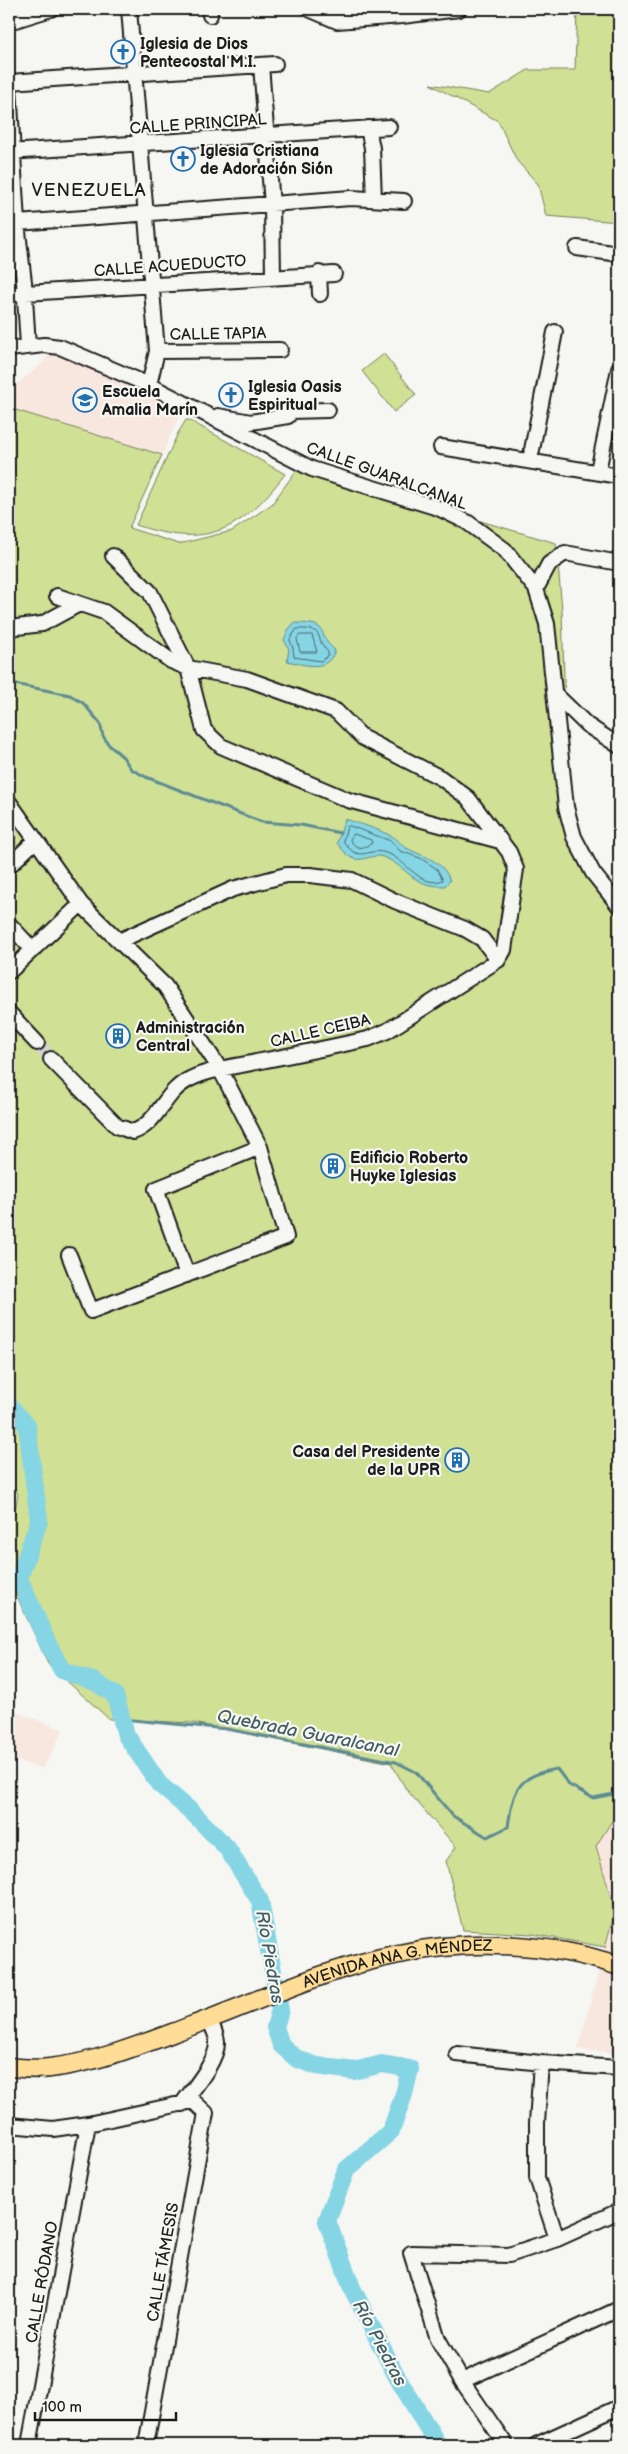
<svg xmlns="http://www.w3.org/2000/svg" width="628" height="2454" font-family="'Balsamiq Sans',sans-serif">
<style>
.built{fill:#f8e7de}
.green{fill:#d0e094;stroke:#767e58}
.water{fill:#86d5e4;stroke:#5c8b94}
.lines{fill:none;stroke-linecap:round;stroke-linejoin:round}
.shore{stroke:#46666c;stroke-width:1}
.stream{stroke:#5c8b94;stroke-width:3}
.river{stroke:#86d5e4;stroke-width:18}
.minor-tunnel{stroke:#d5d5d2;stroke-width:14;stroke-dasharray:14 7;stroke-linecap:butt}
.minor-casing{stroke:#1c1c1c;stroke-width:18}
.major-casing{stroke:#1c1c1c;stroke-width:21}
.minor{stroke:#f6f6f2;stroke-width:14}
.major{stroke:#ffdd96;stroke-width:18}
.labels{text-anchor:middle;stroke-width:4.5;stroke-linejoin:round;paint-order:stroke}
.poi-label{font-size:16px;font-weight:bold;fill:#1c1c1c;stroke:#f6f6f2;text-anchor:start}
.street-label{font-size:16px;fill:#1c1c1c;stroke:#f6f6f2}
.neighbourhood-label{font-size:18px;letter-spacing:1px;fill:#1c1c1c;stroke:#f6f6f2}
.water-label{font-size:18px;font-style:italic;fill:#415d62;stroke:#f6f6f2}
</style>
<rect width="100%" height="100%" fill="#f6f6f2"/>
<filter id="ink" filterUnits="userSpaceOnUse"><feTurbulence type="fractalNoise" baseFrequency=".02" numOctaves="2"/><feDisplacementMap in="SourceGraphic" scale="10" xChannelSelector="R" yChannelSelector="G"/><feConvolveMatrix kernelMatrix="1 2 1 2 8 2 1 2 1" color-interpolation-filters="sRGB"/></filter>
<g filter="url(#ink)">
<path class="built" d="M50 352 64 356 182 409 162 455 9 408V391L43 363Z
M9 1709 63 1730 43 1769 12 1759 9 1760Z
M619 1810V2054L578 2049 615 1911 596 1846Z"/>
<path class="green" d="M577 9H619V222L546 216 538 184 517 161 498 121 430 84 489 94 528 70H575Z
M384 354 416 395 394 412 362 371Z
M9 408 162 455 129 528 179 544 232 531 272 504 298 468 556 543 562 609 568 812 577 860 619 917V1810L596 1846 615 1911 605 1947 532 1934 463 1930 446 1861 456 1847 406 1789 391 1763 193 1723 109 1719 48 1664 9 1579V1528L14 1516 18 1494 9 1478Z
M186 420H189L285 474C242 531 206 549 136 525L178 433Z"/>
<path class="water" d="M294 623C335 623 313 633 335 650 328 673 306 665 287 661L289 649 284 640 288 630Z
M345 819C361 824 378 829 393 837 398 839 400 844 405 847 422 857 443 859 450 881L445 886C411 887 410 868 383 857 371 853 362 864 350 857 345 854 341 847 337 843Z"/>
<g class="lines">
<path class="shore" d="M297 629C327 628 313 637 328 652V656L321 661 294 657 293 648 290 640Z
M300 635H312L317 652H300L297 639Z
M350 826 391 841 400 851 420 858 437 869 443 880C422 888 409 865 393 856 368 842 362 868 343 841L347 827Z
M354 834 371 840 372 843C362 849 357 850 350 840Z"/>
<path class="stream" d="M9 683 70 695 83 703 100 723 103 736 109 745 123 757 131 769 146 777 262 822 301 825 340 833
M122 1719 227 1729 396 1762 416 1772 453 1816 487 1837 508 1827C513 1791 517 1775 557 1769L569 1785 593 1798 619 1793"/>
<path class="river" d="M9 1406 27 1425 39 1521 19 1578 48 1644 62 1670 95 1682 115 1695 126 1735 159 1784 192 1812 227 1848 260 1901 280 2010 275 2027 281 2045 297 2059 317 2066 354 2071 382 2064 410 2069 404 2094 391 2131 346 2170 327 2221 352 2288 396 2375 438 2445"/>
<path class="minor-tunnel" d="M37 1043 51 1059"/>
<g class="minor-casing">
<path id="minor" d="M129 9 157 351 149 385
M209 9 210 15
M309 9 337 21 402 16 459 9
M9 22 51 9
M261 65 272 205 273 276
M9 82 275 64
M9 86 17 223 24 282 28 346
M368 128 372 148 374 199
M9 152 389 127
M9 221 17 223 351 198 404 201
M577 248 619 254
M319 273 320 294
M9 294 334 274
M9 349 44 345 60 347 149 385 312 469 438 508 467 522 505 550 536 589 547 624 566 807 574 837 593 873 619 906
M157 351 280 350
M218 416 251 422 288 416 290 411 328 410
M441 447 619 476
M530 460 555 332
M598 471 619 369
M536 589 549 564 565 553 619 563
M57 596 104 612 171 661 188 668 204 730 221 746 348 800 500 841
M9 628 42 624 79 604
M555 694 587 725 619 746
M9 802 81 904 165 986 220 1069 260 1147 286 1237 91 1311 69 1255
M9 866 36 840
M9 924 33 950
M119 941 233 889 286 875H310L352 880 395 901 465 929 482 939 498 960
M9 972 81 904
M9 1013 37 1043
M51 1059 117 1126 133 1132C159 1123 164 1091 190 1079 210 1069 234 1067 256 1062 293 1055 331 1047 368 1039L387 1031 498 960 504 950 516 869 509 852 468 798 441 778 363 738 336 711 247 679 188 668 150 592 113 556
M187 1275 156 1189 260 1147
M457 2054 541 2063 619 2068
M541 2063 537 2123V2178L557 2239
M182 2104C193 2089 218 2060 217 2042 217 2035 212 2026 209 2019
M9 2125 53 2129 88 2124 193 2101 206 2113 146 2445
M462 2381 619 2309
M29 2445 88 2124
M506 2445 462 2381 438 2339 411 2253 509 2255 557 2239 619 2211
M536 2445 619 2407"/>
</g>
<g class="major-casing">
<g id="major">
<path id="s1" d="M9 2067C22 2068 37 2070 50 2068 100 2062 145 2043 191 2026 259 2001 327 1968 399 1954 470 1939 550 1942 619 1966"/>
</g>
</g>
<use href="#minor" class="minor"/>
<use href="#major" class="major"/>
</g>
</g>
<defs>
<g id="church-ring" transform="scale(1.25)"><circle r="9.5" fill="#f6f6f2" stroke="#1f6fb2" stroke-width="1.5"/><path d="M-1.2-6h2.4v3.5h3.3v2.4h-3.3V6h-2.4V-.1h-3.3v-2.4h3.3Z" fill="#1f6fb2"/></g>
<g id="school-ring" transform="scale(1.25)"><circle r="9.5" fill="#f6f6f2" stroke="#1f6fb2" stroke-width="1.5"/><path d="M0-5L7-2L0 1L-7-2ZM-4 1L0 2.5L4 1V4Q0 6-4 4Z" fill="#1f6fb2"/></g>
<g id="building-ring" transform="scale(1.25)"><circle r="9.5" fill="#f6f6f2" stroke="#1f6fb2" stroke-width="1.5"/><path d="M-4-6H4V6H1V3H-1V6H-4ZM-2.5-4.3h1.7v1.8h-1.7ZM.8-4.3h1.7v1.8H.8ZM-2.5-1h1.7V.8h-1.7ZM.8-1h1.7V.8H.8Z" fill="#1f6fb2"/></g>
</defs>
<g fill-rule="evenodd">
<use href="#church-ring" x="123" y="52"/>
<use href="#church-ring" x="183" y="159"/>
<use href="#church-ring" x="231" y="395"/>
<use href="#school-ring" x="85" y="400"/>
<use href="#building-ring" x="118" y="1036"/>
<use href="#building-ring" x="333" y="1166"/>
<use href="#building-ring" x="457" y="1460"/>
</g>
<g class="labels">
<g class="poi-label">
<text x="140" y="49">Iglesia de Dios<tspan x="140" dy="18">Pentecostal M.I.</tspan></text>
<text x="200" y="156">Iglesia Cristiana<tspan x="200" dy="18">de Adoración Sión</tspan></text>
<text x="248" y="392">Iglesia Oasis<tspan x="248" dy="18">Espiritual</tspan></text>
<text x="102" y="397">Escuela<tspan x="102" dy="18">Amalia Marín</tspan></text>
<text x="136" y="1033">Administración<tspan x="136" dy="18">Central</tspan></text>
<text x="350" y="1163">Edificio Roberto<tspan x="350" dy="18">Huyke Iglesias</tspan></text>
<text x="440" y="1457" text-anchor="end">Casa del Presidente<tspan x="440" dy="18">de la UPR</tspan></text>
</g>
<g class="street-label">
<text transform="translate(198 123) rotate(-4)" y="6">CALLE PRINCIPAL</text>
<text transform="translate(170 265) rotate(-4)" y="6">CALLE ACUEDUCTO</text>
<text transform="translate(218 333) rotate(-1)" y="6">CALLE TAPIA</text>
<text transform="translate(387 475) rotate(20)" y="6">CALLE GUARALCANAL</text>
<text transform="translate(320 1030) rotate(-13)" y="6">CALLE CEIBA</text>
<text dy="6" stroke="none"><textPath href="#s1" startOffset="406">AVENIDA ANA G. MÉNDEZ</textPath></text>
<text transform="translate(162 2262) rotate(-80)" y="6">CALLE TÁMESIS</text>
<text transform="translate(41 2282) rotate(-80)" y="6">CALLE RÓDANO</text>
</g>
<g class="neighbourhood-label">
<text x="89" y="196">VENEZUELA</text>
</g>
<g class="water-label">
<text transform="translate(308 1733) rotate(11)" y="6">Quebrada Guaralcanal</text>
<text transform="translate(270 1957) rotate(80)" y="6">Río Piedras</text>
<text transform="translate(380 2343) rotate(62)" y="6">Río Piedras</text>
</g>
</g>
<rect width="628" height="2454" fill="none" stroke="#f6f6f2" stroke-width="30"/>
<rect x="15" y="15" width="598" height="2424" fill="none" stroke="#1c1c1c" stroke-width="2" filter="url(#ink)"/>
<path d="M35 2412v8h141v-8" fill="none" stroke="#1c1c1c" stroke-width="2.5"/>
<text x="42" y="2412" font-size="15" fill="#1c1c1c" stroke="#f6f6f2" stroke-width="4" paint-order="stroke">100 m</text>
</svg>
